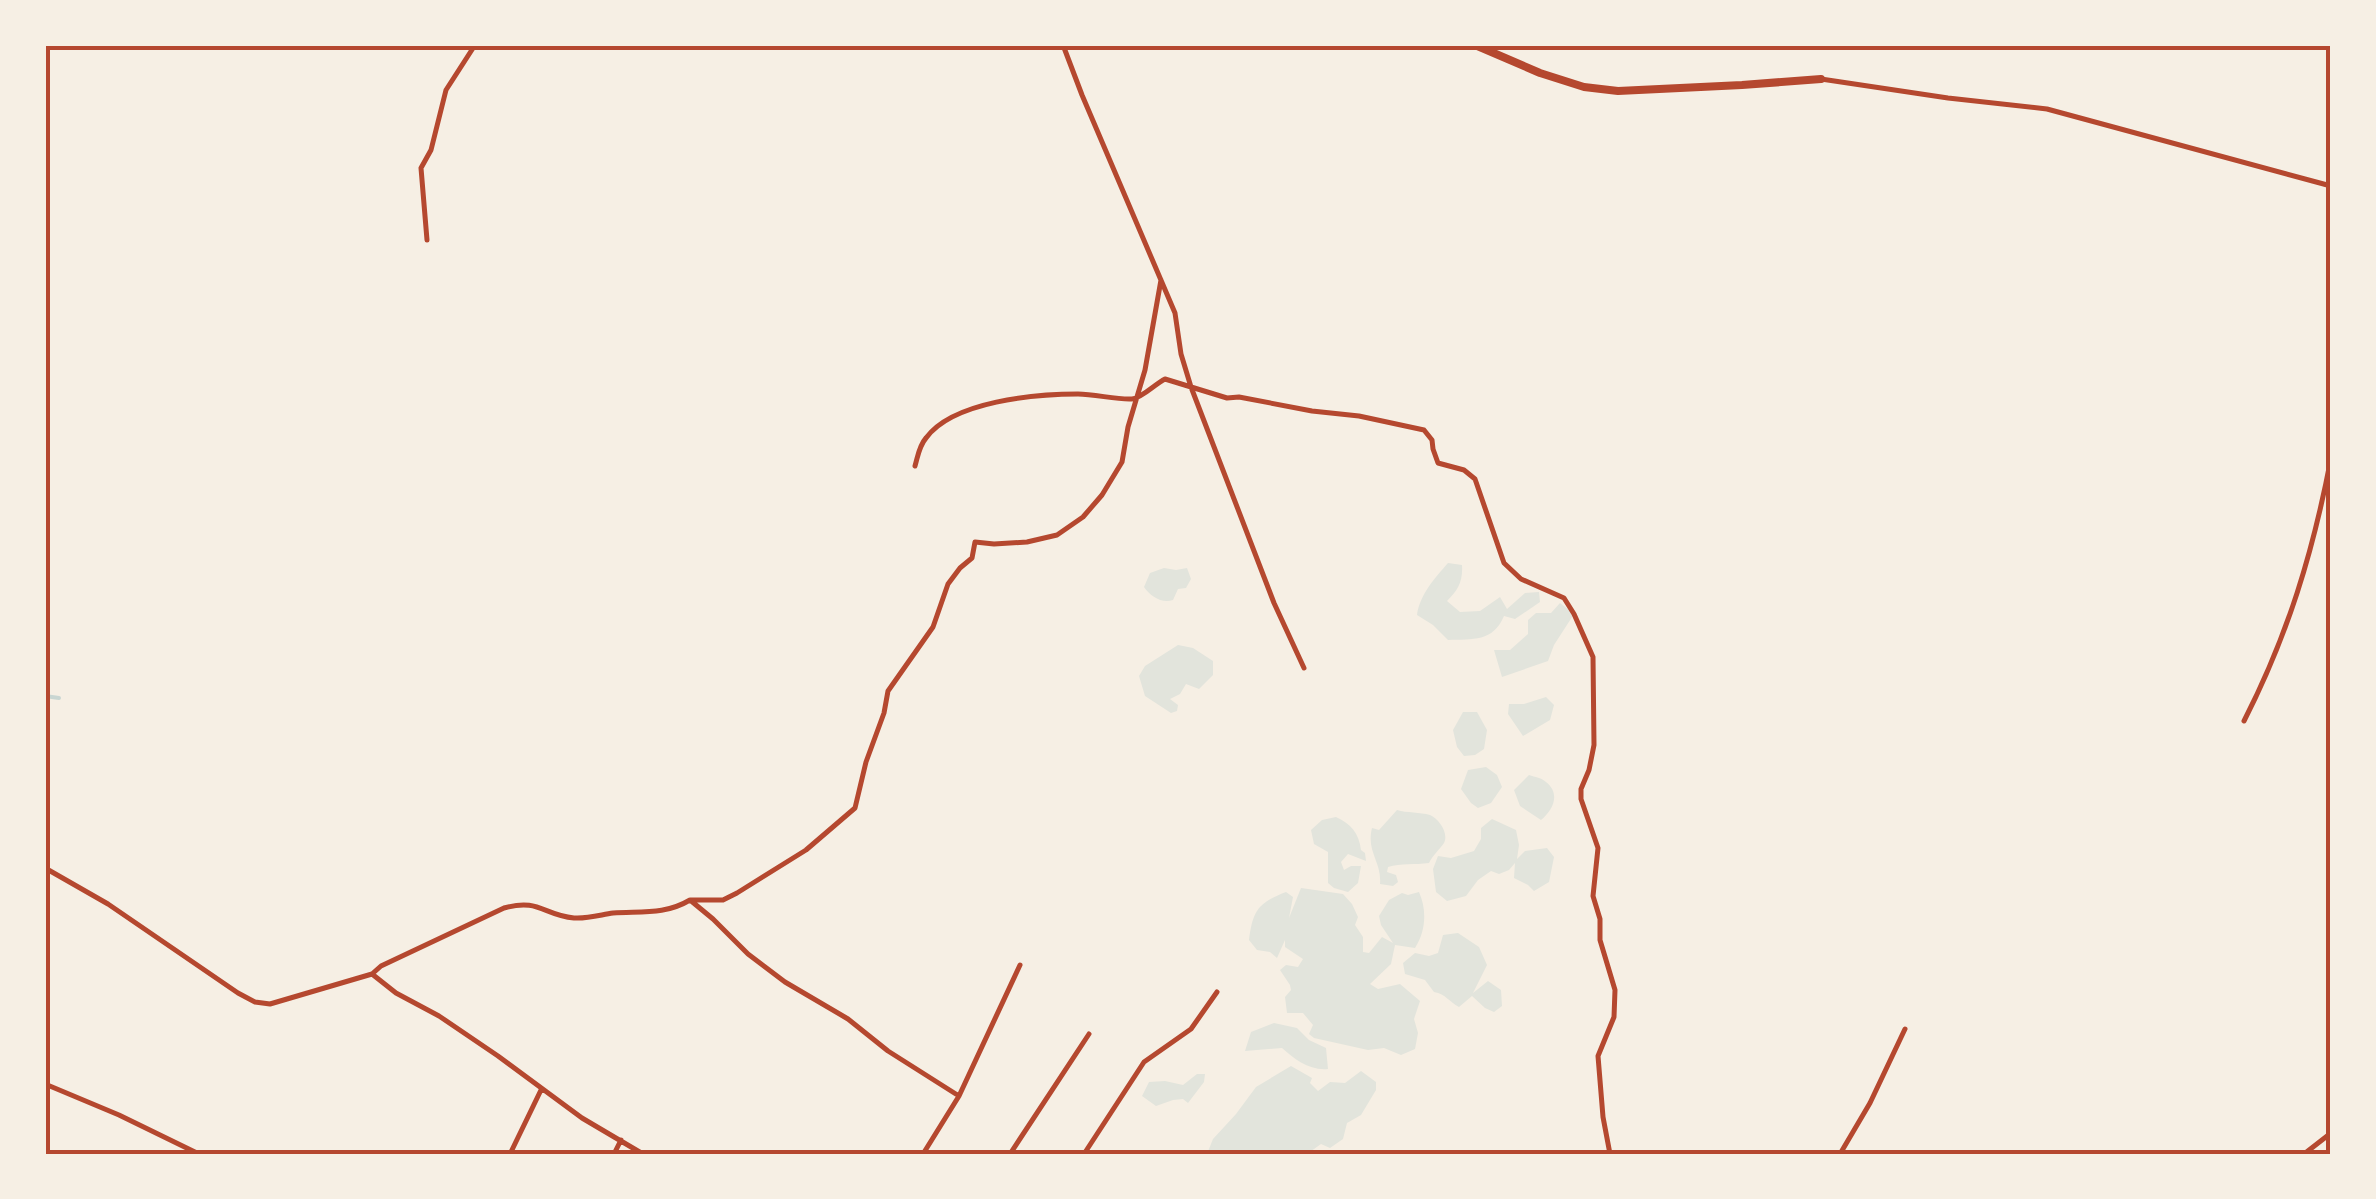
<svg xmlns="http://www.w3.org/2000/svg" width="2376" height="1199" font-family="Barlow,sans-serif">
<style>
.green{fill:#e2e4dc}
.lines{fill:none;stroke-linecap:round;stroke-linejoin:round}
.stream{stroke:#c9d6d2;stroke-width:4}
.minor{stroke:#b5482f;stroke-width:5}
.tertiary{stroke:#b5482f;stroke-width:8}
.neatline{fill:none;stroke:#b5482f;stroke-width:4}
</style>
<rect width="100%" height="100%" fill="#f6efe4"/>
<path class="green" d="M1448 563 1462 565C1463 582 1458 590 1447 601L1460 612 1480 611 1500 597 1507 609 1525 593 1539 592 1540 602 1515 619 1504 616C1493 642 1473 639 1448 640L1433 625 1417 615C1420 594 1435 578 1448 563Z
M1164 568 1176 570 1187 568 1191 579 1186 588 1178 589 1173 600C1162 604 1150 596 1144 587L1150 573Z
M1560 603 1574 614 1554 645 1548 661 1502 677 1494 650H1510L1528 634V620L1536 613H1551Z
M1178 645 1193 648 1213 661V675L1199 689 1186 684 1180 694 1170 699 1178 705 1177 711 1171 713 1145 696 1139 676 1145 666Z
M1546 697 1554 705 1550 720 1523 736 1508 714 1509 704H1524Z
M1463 712H1477L1487 730 1484 749 1475 755 1464 756 1457 747 1453 730Z
M1486 767 1497 775 1502 787 1491 803 1478 808 1471 803 1461 789 1468 770Z
M1529 775C1535 777 1542 778 1546 782 1561 794 1553 810 1541 820L1520 806 1514 790Z
M1397 810C1407 813 1420 812 1430 815 1439 819 1449 833 1444 843 1440 849 1433 855 1429 863 1415 865 1401 863 1388 867L1387 872 1396 875 1398 882 1393 886 1380 884C1382 862 1366 852 1372 828L1379 830Z
M1336 817C1351 824 1359 833 1361 850L1365 853 1366 861 1348 854 1341 862 1344 870 1351 866H1361L1358 883 1348 892 1334 888 1328 883V852L1314 844 1311 830 1322 820Z
M1492 819 1516 830 1519 845 1517 859 1525 851 1547 848 1554 857 1549 882 1534 891 1528 885 1514 878 1515 863 1509 870 1499 874 1491 871 1478 880 1466 896 1447 901 1436 892 1433 869 1438 856 1451 858 1474 851 1481 839V828Z
M1301 888 1343 894 1352 904 1358 917 1355 925 1363 937V952L1369 953 1382 937 1393 943 1381 925 1379 916 1389 900 1402 893 1408 895 1419 892C1427 910 1426 931 1415 948L1395 945 1391 964 1370 984 1378 989 1400 984 1420 1001 1414 1019 1418 1033 1415 1049 1401 1055 1384 1048 1368 1050 1314 1038 1309 1034 1313 1025 1303 1013H1287L1285 997 1291 990 1290 985 1280 970 1286 965 1298 967 1303 959 1285 947V940L1277 958 1270 952 1257 950 1249 940C1253 910 1258 903 1286 892L1293 897 1289 918Z
M1458 933 1479 947 1487 965 1473 993 1488 981 1501 990 1502 1006 1494 1012 1485 1008 1472 996 1459 1007C1449 1002 1446 994 1434 992L1425 980 1405 974 1403 963 1415 953 1429 956 1438 953 1443 935Z
M1274 1023 1297 1028 1309 1040 1326 1048 1328 1069C1310 1071 1294 1059 1282 1048L1245 1051 1251 1032Z
M1291 1066 1312 1078 1310 1083 1318 1091 1330 1082 1345 1083 1361 1071 1376 1082V1090L1361 1115 1347 1123 1343 1139 1330 1148 1321 1144 1307 1154H1207L1213 1139 1236 1114 1256 1087Z
M1197 1074H1205L1204 1082 1188 1103 1183 1099 1173 1100 1156 1106 1142 1096 1149 1082 1165 1081 1183 1085Z"/>
<g class="lines">
<path class="stream" d="M45 696 59 698"/>
<path class="minor" d="M1063 45 1082 95 1175 313 1181 354 1191 387 1274 603 1304 668
M1821 79 1948 98 2047 109 2331 186
M427 240 421 168 431 150 446 90 475 45
M915 466C918 456 919 446 926 438 953 401 1036 394 1078 394 1095 394 1117 400 1132 399 1142 398 1155 384 1165 379L1227 398 1239 397 1312 411 1359 416 1424 430 1432 440 1433 449 1438 463 1464 470 1475 479 1504 563 1521 579 1564 598 1574 614 1593 657 1594 745 1589 770 1581 789V799L1598 848 1593 896 1600 919V940L1615 990 1614 1017 1598 1056 1603 1117 1610 1154
M2244 721C2288 635 2313 552 2331 458
M45 868 108 904 238 993 255 1002 270 1004 372 974 381 966 504 908C539 898 543 915 574 918 587 919 600 915 613 913 641 911 665 915 690 900L713 919 748 954 785 982 848 1019 888 1051 959 1096
M690 900H723L737 893 806 850 855 808 866 762 884 713 888 691 933 627 948 584 960 568 972 558 975 542 994 544 1027 542 1057 535 1083 517 1102 495 1122 462 1128 427 1145 370 1161 280
M372 974 396 993 439 1016 498 1056 582 1118 643 1154
M45 1084 119 1115 199 1154
M510 1154 541 1090
M614 1154 621 1140
M923 1154 959 1096 1020 965
M1010 1154 1089 1034
M1084 1154 1144 1062 1191 1029 1217 992
M1840 1154 1870 1103 1905 1029
M2304 1154 2331 1133"/>
<path class="tertiary" d="M1475 45 1540 73 1584 87 1618 91 1742 85 1821 79"/>
</g>
<rect width="2376" height="1199" fill="none" stroke="#f6efe4" stroke-width="95"/>
<rect x="48" y="48" width="2280" height="1104" class="neatline"/>
</svg>
